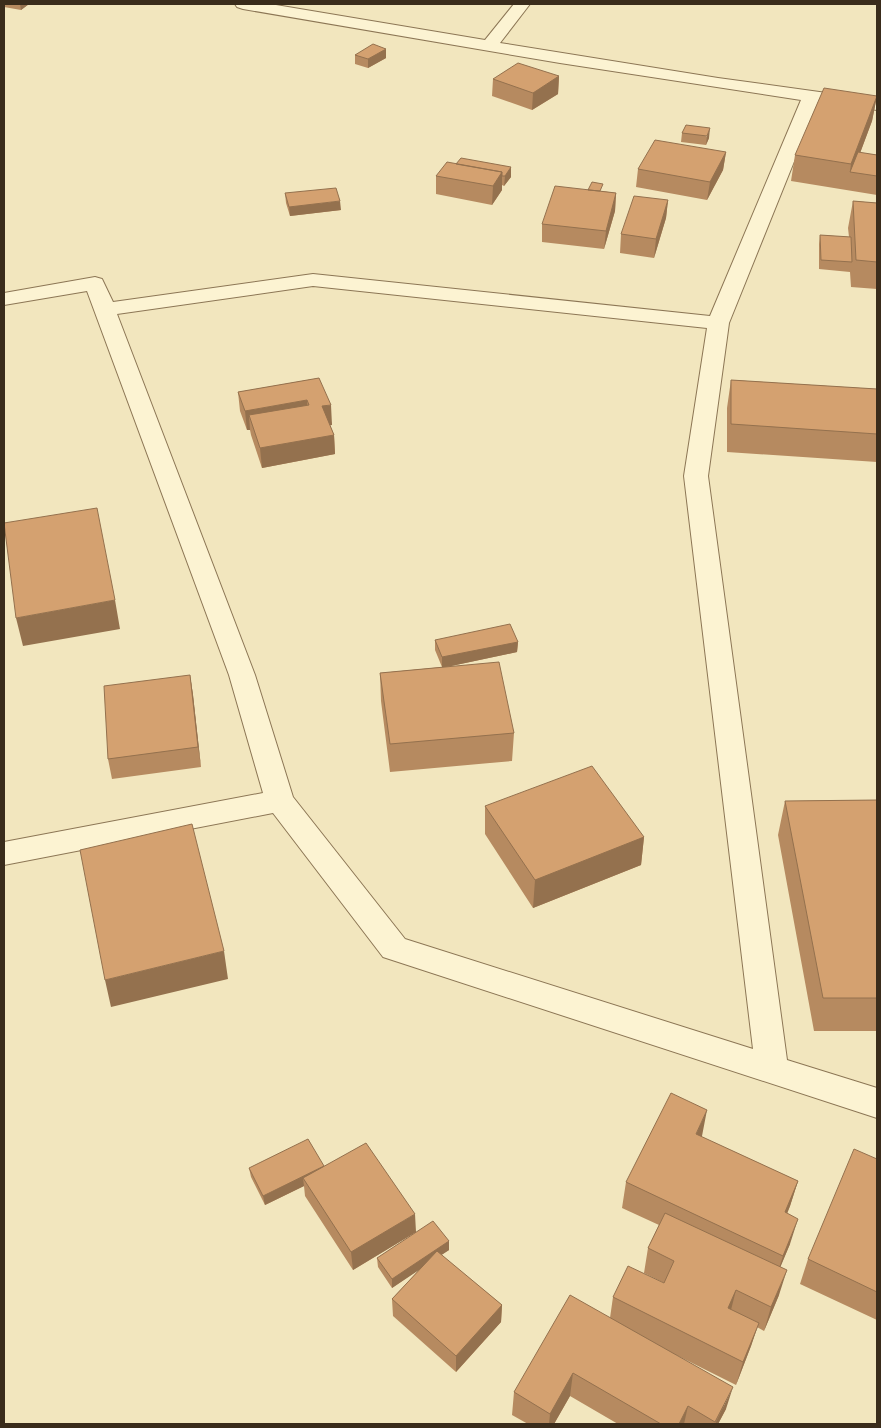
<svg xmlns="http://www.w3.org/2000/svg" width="881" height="1428" font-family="Literata,serif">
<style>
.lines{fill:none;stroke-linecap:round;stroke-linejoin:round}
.minor-casing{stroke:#8c7655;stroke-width:2}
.minor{fill:#fcf3d2;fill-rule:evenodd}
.wall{fill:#b68a60}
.shaded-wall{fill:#94714e}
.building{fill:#d4a170;stroke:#94714e}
</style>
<rect width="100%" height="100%" fill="#f2e6be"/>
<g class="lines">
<g class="minor-casing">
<path id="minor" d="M235 4H270L485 40 514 4H530L500 43 718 78 877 100V110L818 102 729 323 708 476 787 1060 877 1088V1118L383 957 273 813 4 865V842L263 793 229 675 87 291 4 305V293L95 277 102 279 113 302 313 274 710 316 801 100 560 63 243 9 237 7ZM313 286 707 328 684 476 753 1049 405 939 293 797 255 675 117 314Z"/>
</g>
<use href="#minor" class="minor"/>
</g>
<path class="wall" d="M4 4H29L21 10 4 7Z
M386 49V58L368 68 355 64V55Z
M559 76 558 94 532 110 492 96 493 79Z
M877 96 872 121 860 153 877 155V195L791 181 795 155Z
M686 125 709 138 706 145 681 142 682 133Z
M726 152 723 170 707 200 636 187 638 169Z
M511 167V177L504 186 502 185V190L492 205 436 194V176Z
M602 191 616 193 615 211 604 249 542 242V224Z
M285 193 341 210 290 216 286 203Z
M668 200 666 218 654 258 620 253 621 234Z
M853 201 877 203V289L851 287 850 272 819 269V244L820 235 849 237 848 228Z
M319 378 332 425H330L334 435 335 454 262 468 251 435 250 430H247L240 411 238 392Z
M731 380 877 389V462L727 452V408Z
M435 640 518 642 517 652 446 667 514 733 512 761 390 772 381 701 380 673 442 667 435 650Z
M190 675 193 695 201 767 112 779 108 759Z
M877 800V1031H814L778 835 785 801Z
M485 806 644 837 641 865 533 908 485 834Z
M701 1137 798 1181 790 1206 787 1214 790 1244 780 1267 779 1295 764 1331 757 1327 751 1346 736 1385 674 1354 726 1409 718 1424H618L570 1396 554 1424H528L512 1415 514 1392 610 1318 613 1297 664 1283 644 1273 648 1248 659 1225 622 1208 626 1182Z
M877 1159V1320L800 1284 808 1259Z
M324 1167 416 1232 353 1270 305 1196 304 1186 265 1205 251 1177 249 1168Z
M449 1241V1250L441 1255 502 1305 501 1322 456 1372 393 1316 392 1299 421 1268 392 1288 378 1267 377 1258Z"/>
<path class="shaded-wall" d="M20 4H29L21 10Z
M386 49V58L368 68V59Z
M559 76 558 94 532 110 533 93Z
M877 96 872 121 853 172H850L851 164Z
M710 128 709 138 706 145 707 136Z
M726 152 723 170 707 200 710 182Z
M511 167V177L504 186 505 176Z
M502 172V190L492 205 493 186Z
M616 193 615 211 604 249 606 231Z
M668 200 666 218 654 258 656 239Z
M340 201 341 210 290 216 289 207Z
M307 400 308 420 249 415 250 430H247L245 411Z
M331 405 332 425 323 426 322 406Z
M334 435 335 454 262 468 260 448Z
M115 600 120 629 23 646 16 618Z
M518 642 517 652 442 668V657Z
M190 675 193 695 201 767 198 747Z
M644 837 641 865 533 908 535 880Z
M224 951 228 979 111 1007 105 980Z
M707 1110 702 1136 691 1160 696 1134Z
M324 1166 303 1178 304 1186 265 1205 263 1196Z
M798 1181 790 1206 777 1237 785 1212Z
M415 1214 416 1232 353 1270 351 1252Z
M798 1219 790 1244 775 1280 783 1256Z
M449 1241V1250L392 1288V1279Z
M787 1270 779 1295 764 1331 771 1307Z
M736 1290 730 1314 728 1308Z
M502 1305 501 1322 456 1372V1356Z
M759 1323 751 1346 736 1385 743 1362Z
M573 1373 570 1396 554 1424H549L550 1414Z
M733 1387 726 1409 718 1424H715Z
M688 1406 684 1424H679Z"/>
<path class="building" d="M373 44 386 49 368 59 355 55Z
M518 63 559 76 533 93 493 79Z
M824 88 877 96 851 164 795 155Z
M686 125 710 128 707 136 682 133Z
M655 140 726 152 710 182 638 169Z
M858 152 877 155V176L850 172Z
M461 158 511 167 505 176H502V172L456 164Z
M447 162 502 172 493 186 436 176Z
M592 182 603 184 600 191 588 190Z
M555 186 616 193 606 231 542 224Z
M336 188 340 201 289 207 285 193Z
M634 196 668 200 656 239 621 234Z
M853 201 877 203V262L856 260Z
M820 235 851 237 852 262 821 260Z
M319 378 331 405 322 406 334 435 260 448 249 415 309 405 307 400 245 411 238 392Z
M731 380 877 389V434L731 424Z
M97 508 115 600 16 618 4 523Z
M510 624 518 642 442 657 435 640Z
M499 662 514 733 390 744 380 673Z
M190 675 198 747 108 759 104 686Z
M592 766 644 837 535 880 485 806Z
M877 800V998H823L785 801Z
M192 824 224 951 105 980 80 850Z
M671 1093 707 1110 696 1134 798 1181 785 1212 798 1219 783 1256 626 1182Z
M308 1139 324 1166 263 1196 249 1168Z
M366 1143 415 1214 351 1252 303 1178Z
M854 1149 877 1159V1292L808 1259Z
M665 1213 787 1270 771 1307 736 1290 728 1308 759 1323 743 1362 613 1297 628 1266 664 1283 674 1261 648 1248Z
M433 1221 449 1241 392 1279 377 1258Z
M437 1251 502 1305 456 1356 392 1299Z
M570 1295 733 1387 715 1422 688 1406 679 1424H661L573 1373 550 1414 514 1392Z"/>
<rect width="881" height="1428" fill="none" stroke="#3a2c1b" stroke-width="10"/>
</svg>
